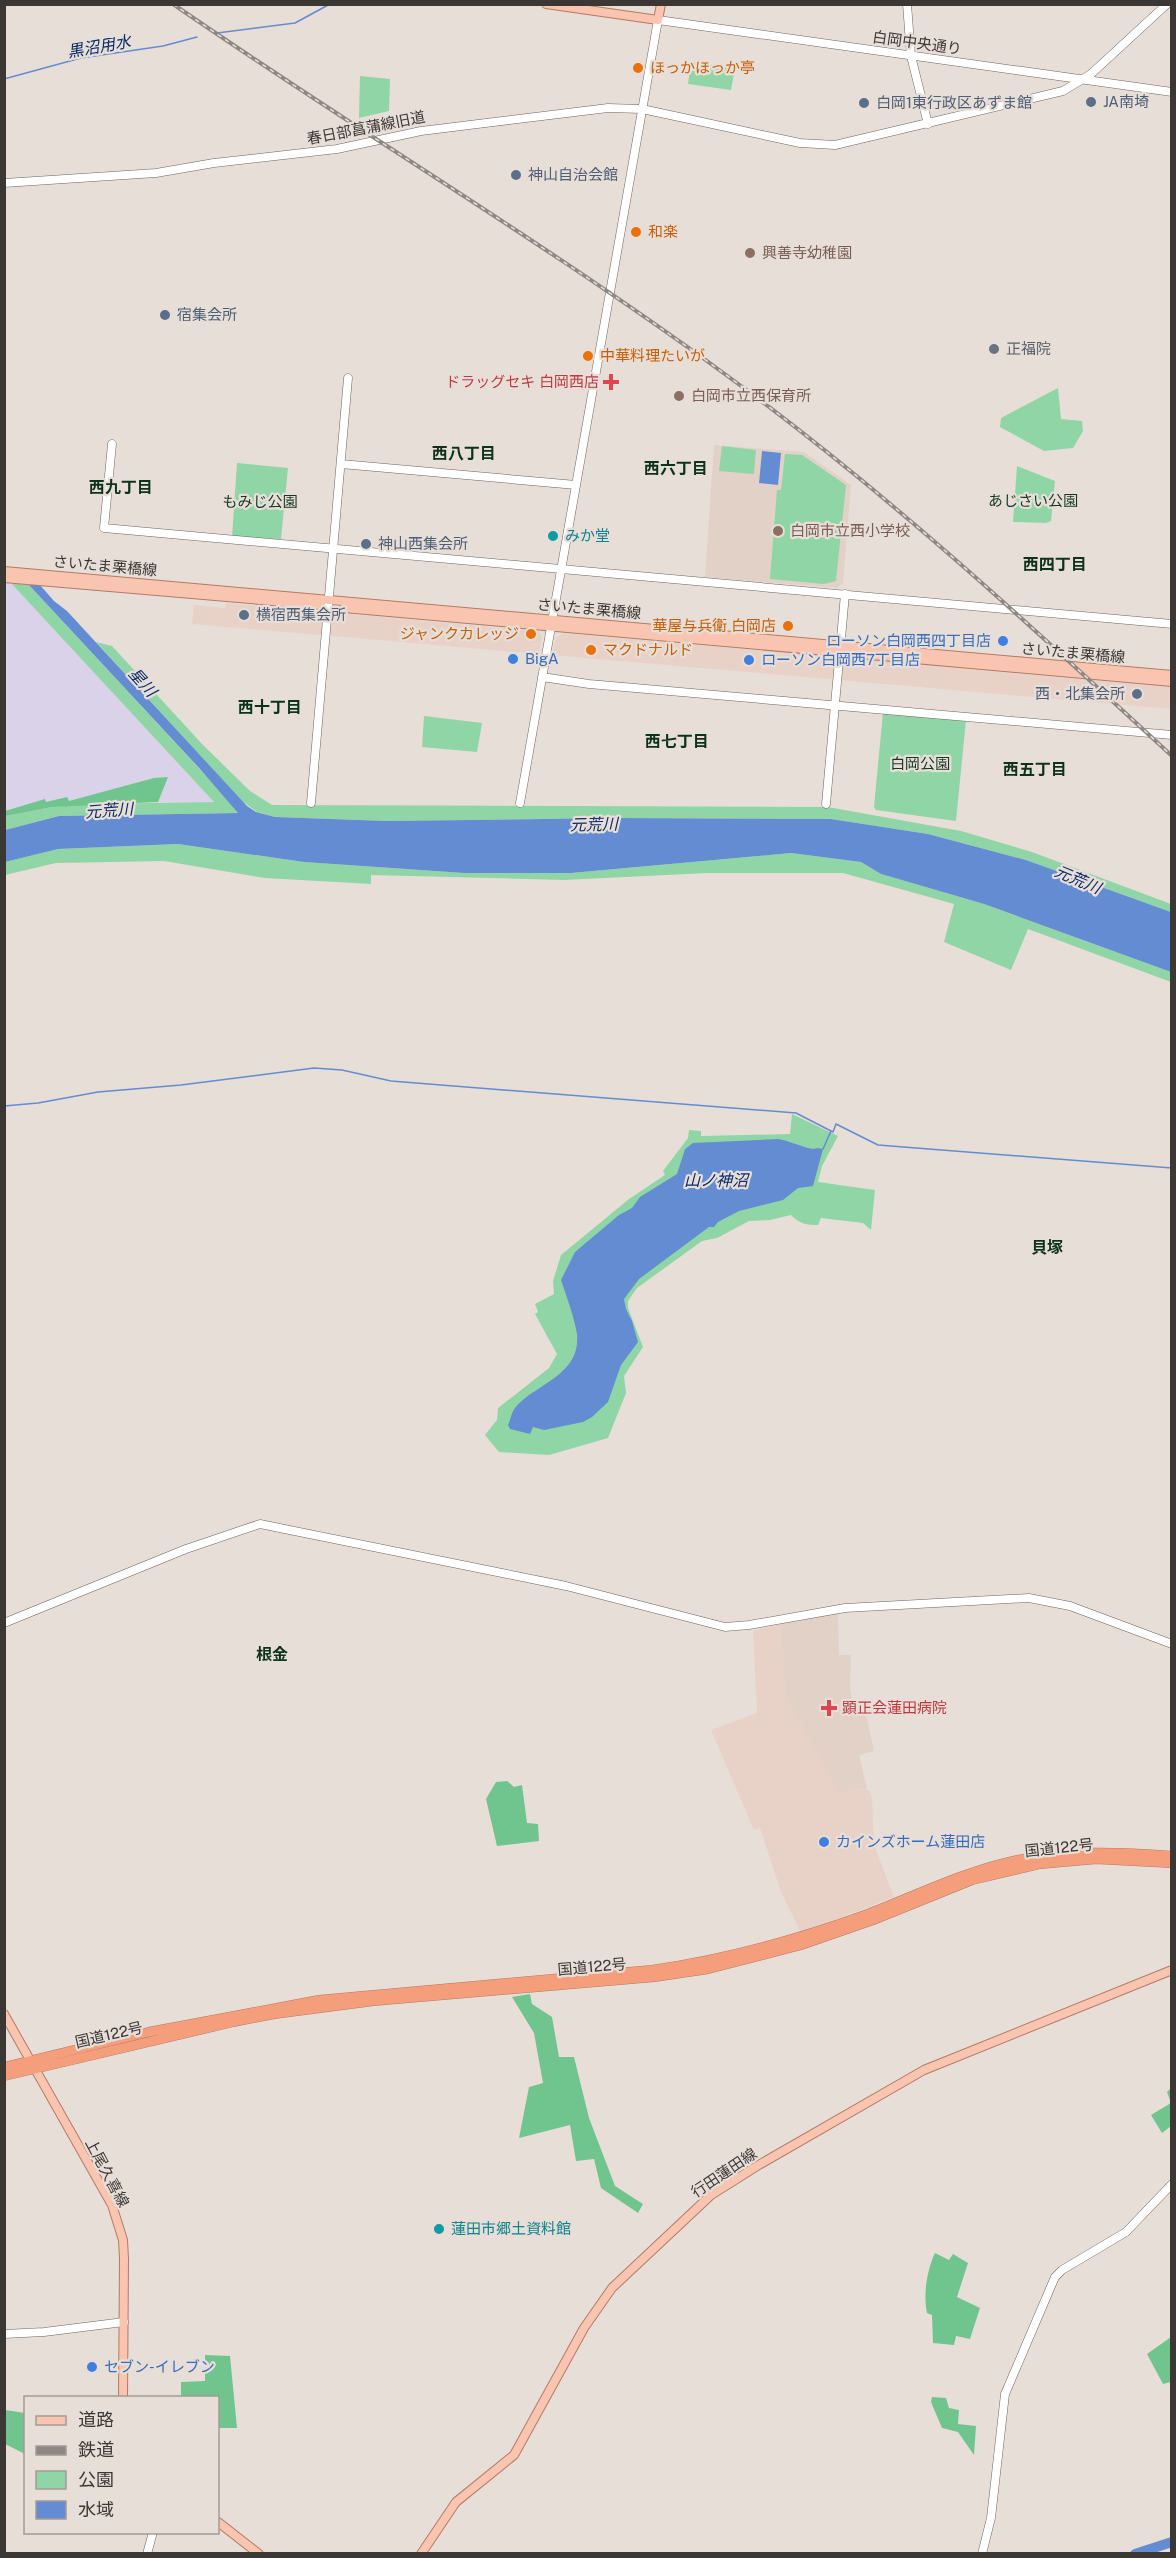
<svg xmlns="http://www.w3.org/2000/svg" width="1176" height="2558" font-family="'Public Sans','Noto Sans JP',sans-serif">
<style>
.commercial{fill:#e8d1c6}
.industrial{fill:#d9d2e8}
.built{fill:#e2d1c6}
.green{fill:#90d5a6}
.forest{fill:#70c48e}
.water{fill:#648cd2}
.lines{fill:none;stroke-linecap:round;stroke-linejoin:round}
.stream{stroke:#648cd2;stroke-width:1.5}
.river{stroke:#648cd2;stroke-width:10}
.secondary-casing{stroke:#6c645f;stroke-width:9}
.primary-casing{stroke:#b47a63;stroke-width:10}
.highway-casing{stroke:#b47a63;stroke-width:10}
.secondary{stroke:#fff;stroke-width:8}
.primary{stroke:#f9c5b0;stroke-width:8}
.highway{stroke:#f59e7c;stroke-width:9}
.rail-casing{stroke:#8e8783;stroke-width:4}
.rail{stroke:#e8ded8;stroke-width:1.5;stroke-dasharray:4.5;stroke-linecap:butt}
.food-dot{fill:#e8710a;stroke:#e8ded8;stroke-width:2}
.service-dot{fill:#5c6f8a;stroke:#e8ded8;stroke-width:2}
.education-dot{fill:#8d6e63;stroke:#e8ded8;stroke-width:2}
.worship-dot{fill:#6b7280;stroke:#e8ded8;stroke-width:2}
.health-dot{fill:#e0444e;stroke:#e8ded8;stroke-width:2}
.culture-dot{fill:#0f9aa8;stroke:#e8ded8;stroke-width:2}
.shop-dot{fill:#3f7fe0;stroke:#e8ded8;stroke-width:2}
.labels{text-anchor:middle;stroke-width:4.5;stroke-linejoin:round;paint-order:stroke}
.street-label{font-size:15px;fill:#3b3735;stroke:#e8ded8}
.food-label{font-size:15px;fill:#c56008;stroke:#e8ded8;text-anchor:start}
.service-label{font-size:15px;fill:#4e5e75;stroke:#e8ded8;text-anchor:start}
.education-label{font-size:15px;fill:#785e54;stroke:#e8ded8;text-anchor:start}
.worship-label{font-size:15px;fill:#5b616d;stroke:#e8ded8;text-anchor:start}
.health-label{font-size:15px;fill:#be3a42;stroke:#e8ded8;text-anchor:end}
.park-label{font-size:15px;fill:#143822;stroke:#e8ded8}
.culture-label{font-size:15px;fill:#0d838f;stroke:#e8ded8;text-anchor:start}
.shop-label{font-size:15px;fill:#366cbe;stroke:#e8ded8;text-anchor:start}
.water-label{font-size:16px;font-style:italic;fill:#082b69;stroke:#e8ded8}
.neighbourhood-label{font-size:16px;font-weight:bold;fill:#0c321b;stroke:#e8ded8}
</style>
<rect width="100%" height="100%" fill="#e8ded8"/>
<path class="commercial" d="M226 603 538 631 542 637 539 654 192 624 194 605 225 608Z
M563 633 1171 687V709L552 655 556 638Z
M781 1624 785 1695 856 1788 869 1790 872 1797 874 1845 894 1897 801 1933 781 1892 760 1828 754 1830 711 1730 757 1713 753 1631Z"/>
<path class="industrial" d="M5 582 11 583 36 608 214 802H141L5 816Z"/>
<path class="built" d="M714 445 804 452 851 485 843 583 837 588 705 577Z
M838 1613 839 1655H851L850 1687 852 1701 863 1700 874 1751 859 1755 867 1789 856 1788 839 1792 785 1695 781 1624Z"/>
<path class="green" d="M691 62 735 68 731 90 688 84Z
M360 76 390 79 389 111 359 118Z
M1058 388 1061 419 1082 421 1083 431 1073 448 1044 451 1000 427 1001 418Z
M722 446 756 450 754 474 719 471Z
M785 454 802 455 846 485 836 581 824 584 770 579 777 490H781Z
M237 463 288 468 281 539 232 537Z
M1017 466 1055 481 1051 521 1046 523 1013 522Z
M11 583 29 585 221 792 238 813 59 816 5 830V816L52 807 86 804 214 802Z
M96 642 112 646 203 745 250 791 272 805 828 807 961 831 1032 852 1171 904V912L1026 860 928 834 831 819 615 818 387 821 275 817 257 812 242 801Z
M883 712 966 720 956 821 876 810 874 807Z
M424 716 482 723 477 752 422 747Z
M178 844 304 862 464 873H571L791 853 861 862 881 874 984 904 1171 972V982L1028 929 1011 970 944 942 954 904 843 873H707L564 880 371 875V884L265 878 164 861 56 863 5 875V862L58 849Z
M792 1114 838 1136 822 1166 818 1182 875 1190 871 1230 863 1223 821 1218 818 1225C807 1225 799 1224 791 1215L770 1220 749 1221 717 1238 702 1241 637 1288 628 1301V1308L643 1347 624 1376 626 1393 608 1438 549 1455 499 1452 485 1435 497 1420 498 1408 549 1368 557 1354 535 1314 538 1312 535 1304 554 1294 553 1281 561 1255 629 1199 665 1175 663 1171 688 1138 689 1130 701 1131V1136L790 1134Z"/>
<path class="forest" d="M168 777 158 802 52 807 5 816V811L45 799 46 802 67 797 69 801 154 778Z
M507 1781 514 1787 522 1785 527 1823 538 1824 539 1841 497 1846 486 1799 496 1782Z
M530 1994 532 2004 552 2017 559 2057H574L589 2118 615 2186 643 2204 638 2213 601 2188 594 2159 576 2161 570 2125 519 2138 529 2087 543 2083 534 2033 512 1997Z
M1171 2088V2126L1162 2133 1151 2115 1171 2103 1167 2092Z
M935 2253 949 2260 953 2254 968 2263 957 2297 980 2308 970 2339 956 2336 954 2345 933 2343 932 2315 927 2313C923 2295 927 2270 935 2253Z
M1171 2337V2382L1163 2384 1147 2354Z
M205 2355 230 2356 237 2428H218V2398L181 2397V2382L205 2381Z
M932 2397 946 2398 949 2408 959 2410 958 2424 976 2426 974 2455 958 2432 942 2428 931 2402Z
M5 2410 25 2413V2454L5 2444Z"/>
<path class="water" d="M762 451 781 453 778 485 759 483Z
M29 585H40L54 601 67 611 247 806 256 812 275 817 387 821 615 818 831 819 928 834 1026 860 1171 912V972L984 904 881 874 861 862 791 853 571 873H464L304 862 178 844 58 849 5 862V830L59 816 238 813 200 769Z
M778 1139C789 1141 797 1145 808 1148 815 1150 816 1147 823 1149L813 1186 798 1188 783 1200 739 1211 718 1222 714 1227H709L639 1279 624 1299 626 1309 632 1321 638 1342 621 1365 608 1402 592 1417 583 1422 544 1430 533 1427 530 1434 510 1429 508 1425C511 1419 511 1413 515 1408 534 1384 581 1376 577 1334 574 1316 567 1298 561 1280L575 1252 619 1215 632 1208 640 1197 677 1174 685 1149 693 1143Z"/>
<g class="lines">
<path class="stream" d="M217 33 295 23 330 4
M4 79 81 58 163 46 197 37
M4 1106 38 1103 98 1092 181 1085 314 1068 342 1070 391 1081 796 1113 833 1132 836 1124 878 1145 1172 1168
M823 1149 831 1131"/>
<path class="river" d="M1135 2554 1172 2542"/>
<g class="secondary-casing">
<path id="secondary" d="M907 4 911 56 928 124
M4 183 156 173 214 163 337 149 421 131 608 108 642 109 800 143 835 145 1063 91 1091 74 1167 4
M112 444 104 528 1172 624
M341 464 576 485
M542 677 589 684 1172 735
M311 803 348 378
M520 803 658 20 1172 92
M826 804 845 594
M4 1623 186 1549 260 1524 566 1586 725 1627 749 1625 845 1608 1029 1598 1070 1606 1172 1644
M4 2334 44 2332 124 2322
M147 2554 153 2532
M982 2554 991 2518 1005 2394 1055 2277 1062 2270 1126 2232 1172 2184"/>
</g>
<g class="primary-casing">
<path id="primary" d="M546 4 658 20 661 4
M4 571 1172 675
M4 578 320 605
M344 608 1172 682
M4 2014 112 2205 123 2240 124 2259 123 2398
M218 2522 259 2554
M421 2554 456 2502 514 2455 584 2328 612 2288 711 2195 757 2166 924 2070 1172 1970"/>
</g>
<g class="highway-casing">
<path id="highway" d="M4 2067 149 2032 319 2000 652 1970C727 1959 797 1940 868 1914 917 1895 965 1871 1018 1860 1069 1850 1119 1852 1172 1856
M4 2076 233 2022 274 2014 373 2001 654 1977 708 1969 801 1945 873 1920 972 1880 1040 1864 1096 1859 1172 1863"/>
</g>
<use href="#secondary" class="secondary"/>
<use href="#primary" class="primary"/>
<use href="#highway" class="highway"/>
<g class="rail-casing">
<path id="rail" d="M173 4C354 129 544 242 722 372 882 488 1027 622 1172 756"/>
</g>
<use href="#rail" class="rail"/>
</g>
<g class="food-dot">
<circle cx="638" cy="68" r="6"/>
<circle cx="636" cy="232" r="6"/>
<circle cx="588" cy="356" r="6"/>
<circle cx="788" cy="626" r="6"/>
<circle cx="531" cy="634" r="6"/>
<circle cx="591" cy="650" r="6"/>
</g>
<g class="service-dot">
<circle cx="1091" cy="102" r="6"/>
<circle cx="864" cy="103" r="6"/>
<circle cx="516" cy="175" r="6"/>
<circle cx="165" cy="315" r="6"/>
<circle cx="366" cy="544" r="6"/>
<circle cx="244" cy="615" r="6"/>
<circle cx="1137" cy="694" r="6"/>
</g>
<g class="education-dot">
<circle cx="750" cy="253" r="6"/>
<circle cx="679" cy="396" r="6"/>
<circle cx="778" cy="531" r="6"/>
</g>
<circle class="worship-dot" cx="994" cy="349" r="6"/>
<g class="health-dot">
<path d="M608 373h6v6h6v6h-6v6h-6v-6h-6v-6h6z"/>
<path d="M826 1699h6v6h6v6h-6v6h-6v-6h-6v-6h6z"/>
</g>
<g class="culture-dot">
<circle cx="553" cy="536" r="6"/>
<circle cx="439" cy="2229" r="6"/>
</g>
<g class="shop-dot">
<circle cx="1003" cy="641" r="6"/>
<circle cx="513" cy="659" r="6"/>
<circle cx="749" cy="660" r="6"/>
<circle cx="824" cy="1842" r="6"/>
<circle cx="92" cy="2367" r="6"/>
</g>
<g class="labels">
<g class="street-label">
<text transform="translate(917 43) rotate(8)" y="5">白岡中央通り</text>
<text transform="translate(366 128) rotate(-11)" y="5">春日部菖蒲線旧道</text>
<text transform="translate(105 566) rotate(5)" y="5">さいたま栗橋線</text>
<text transform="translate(589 609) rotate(5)" y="5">さいたま栗橋線</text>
<text transform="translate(1073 653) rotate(5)" y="5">さいたま栗橋線</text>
<text transform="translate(1059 1848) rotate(-6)" y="5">国道122号</text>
<text transform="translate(592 1967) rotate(-5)" y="5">国道122号</text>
<text transform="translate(109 2035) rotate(-13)" y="5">国道122号</text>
<text transform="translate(107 2173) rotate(62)" y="5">上尾久喜線</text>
<text transform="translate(724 2173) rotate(-34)" y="5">行田蓮田線</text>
</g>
<g class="food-label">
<text x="650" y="73">ほっかほっか亭</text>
<text x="648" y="237">和楽</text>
<text x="600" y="361">中華料理たいが</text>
<text x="776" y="631" text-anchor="end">華屋与兵衛 白岡店</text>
<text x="519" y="639" text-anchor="end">ジャンクカレッジ</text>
<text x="603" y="655">マクドナルド</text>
</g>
<g class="service-label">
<text x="1103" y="107">JA南埼</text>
<text x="876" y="108">白岡1東行政区あずま館</text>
<text x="528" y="180">神山自治会館</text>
<text x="177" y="320">宿集会所</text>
<text x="378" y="549">神山西集会所</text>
<text x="256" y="620">横宿西集会所</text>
<text x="1125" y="699" text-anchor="end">西・北集会所</text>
</g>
<g class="education-label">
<text x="762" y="258">興善寺幼稚園</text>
<text x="691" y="401">白岡市立西保育所</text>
<text x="790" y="536">白岡市立西小学校</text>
</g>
<g class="worship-label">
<text x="1006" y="354">正福院</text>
</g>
<g class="health-label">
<text x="599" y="387">ドラッグセキ 白岡西店</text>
<text x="842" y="1713" text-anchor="start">顕正会蓮田病院</text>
</g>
<g class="park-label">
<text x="1033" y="506">あじさい公園</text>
<text x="260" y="507">もみじ公園</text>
<text x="920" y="769">白岡公園</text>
</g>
<g class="culture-label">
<text x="565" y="541">みか堂</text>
<text x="451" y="2234">蓮田市郷土資料館</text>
</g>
<g class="shop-label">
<text x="991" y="646" text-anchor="end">ローソン白岡西四丁目店</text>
<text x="525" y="664">BigA</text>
<text x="761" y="665">ローソン白岡西7丁目店</text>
<text x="836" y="1847">カインズホーム蓮田店</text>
<text x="104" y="2372">セブン-イレブン</text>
</g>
<g class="water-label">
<text transform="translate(99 46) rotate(-10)" y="6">黒沼用水</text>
<text transform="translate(143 682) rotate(48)" y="6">星川</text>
<text transform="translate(109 810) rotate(-4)" y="6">元荒川</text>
<text transform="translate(594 824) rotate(-1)" y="6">元荒川</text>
<text transform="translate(1078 879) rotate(23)" y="6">元荒川</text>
<text x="716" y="1186">山ノ神沼</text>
</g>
<g class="neighbourhood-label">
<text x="464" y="459">西八丁目</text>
<text x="676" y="474">西六丁目</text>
<text x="121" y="493">西九丁目</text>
<text x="1055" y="570">西四丁目</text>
<text x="270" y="713">西十丁目</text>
<text x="677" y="747">西七丁目</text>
<text x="1035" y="775">西五丁目</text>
<text x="1047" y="1253">貝塚</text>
<text x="272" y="1660">根金</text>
</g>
</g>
<rect width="1176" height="2558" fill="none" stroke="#3b3735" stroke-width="12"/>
<rect x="24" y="2396" width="195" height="138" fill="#e8ded8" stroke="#a39b97" stroke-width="1.5"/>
<rect x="36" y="2416" width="30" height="9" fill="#f9c5b0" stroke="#a39b97" stroke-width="1.5"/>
<text x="78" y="2426" font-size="18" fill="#3b3735">道路</text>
<rect x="36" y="2446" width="30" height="9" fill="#8e8783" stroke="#a39b97" stroke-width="1.5"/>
<text x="78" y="2456" font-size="18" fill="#3b3735">鉄道</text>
<rect x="36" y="2471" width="30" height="18" fill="#90d5a6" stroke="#a39b97" stroke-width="1.5"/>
<text x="78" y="2486" font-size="18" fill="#3b3735">公園</text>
<rect x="36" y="2501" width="30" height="18" fill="#648cd2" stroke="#a39b97" stroke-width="1.5"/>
<text x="78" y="2516" font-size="18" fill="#3b3735">水域</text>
</svg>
